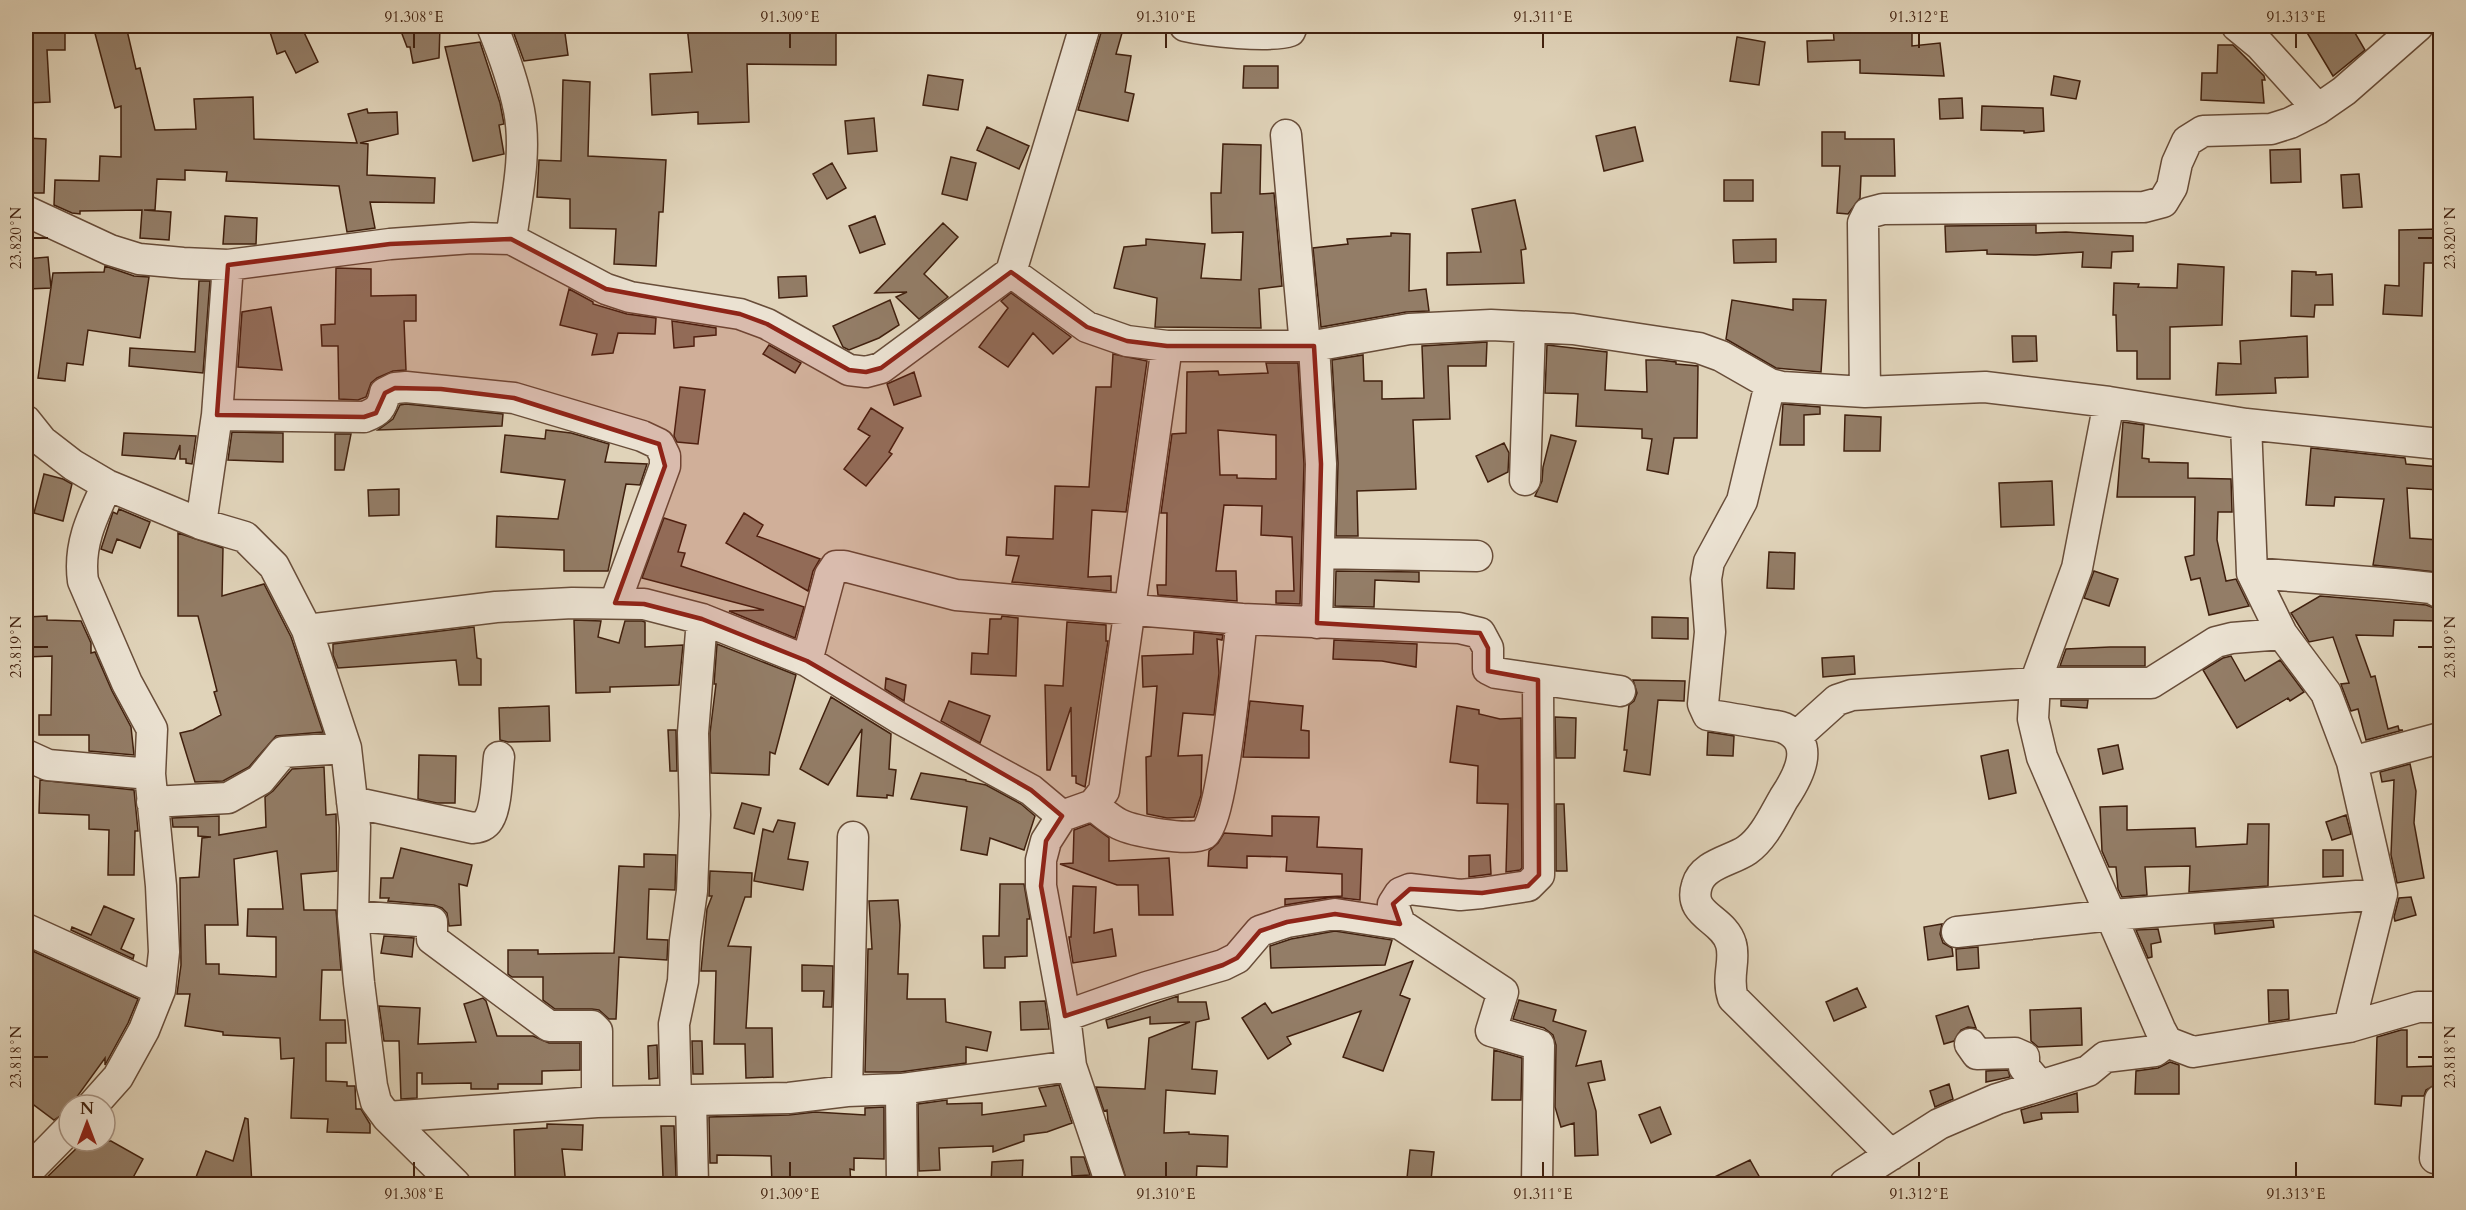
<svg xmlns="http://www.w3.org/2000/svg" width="2466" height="1210" font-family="Cardo,serif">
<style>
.building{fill:#937d67;stroke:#40200e;stroke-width:1.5;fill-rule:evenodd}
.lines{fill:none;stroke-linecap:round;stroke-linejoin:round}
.minor-casing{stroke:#684d39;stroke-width:33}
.minor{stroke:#ebe2d2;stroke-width:30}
.marked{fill:#8f2418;fill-opacity:0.2;stroke:#8f2418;stroke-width:4.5;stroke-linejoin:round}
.ticks{fill:none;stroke:#40200e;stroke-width:2}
.neatline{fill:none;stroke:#40200e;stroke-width:2}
.ticks-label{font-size:15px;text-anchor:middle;fill:#40200e}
</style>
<rect width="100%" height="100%" fill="#e0d3b9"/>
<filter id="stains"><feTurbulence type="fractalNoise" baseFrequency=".00333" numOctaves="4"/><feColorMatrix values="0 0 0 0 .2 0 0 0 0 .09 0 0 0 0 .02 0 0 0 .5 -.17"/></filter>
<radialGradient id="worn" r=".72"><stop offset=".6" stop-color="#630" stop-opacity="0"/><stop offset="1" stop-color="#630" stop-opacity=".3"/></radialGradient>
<path class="building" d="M26 26H65V50H47L50 102 26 103Z
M93 26H126L136 69 140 68 155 130 196 129 194 99 253 97 254 139 357 143 348 114 367 109 368 113 397 112 398 134 360 143 368 144 367 175 435 178 434 203 370 202 375 228 347 232 339 186 226 181 227 172 185 170V180L157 179 155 210H144L171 212 169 240 140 238 142 210 80 211V214L72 213 54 205 55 180 99 181 100 156 121 157V106L115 108Z
M279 26H301L318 62 296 73 285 51 277 54 269 29Z
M399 26H440L439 58 413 63 410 47H407Z
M552 26H564L568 55 524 61 513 31Z
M687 26H836V65L747 64 749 122 698 124V112L652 115 650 74 692 72Z
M1103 26H1124L1116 54 1131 56 1125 92 1134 94 1128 121 1078 110Z
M1884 26H1912V46L1940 43 1944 76 1860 73V60L1808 62 1807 41 1834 40 1833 28Z
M2303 26H2351L2365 50 2333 76Z
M1737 37 1765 42 1759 85 1730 81Z
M480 42 500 103 504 124 499 125 504 154 473 161 445 47Z
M2218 45H2233L2264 76 2265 80H2262L2264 103 2201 100 2202 73H2217Z
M1244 66H1278V88H1243Z
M928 75 963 80 958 110 923 105Z
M2054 76 2080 81 2076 99 2051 95Z
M563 80 590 82 588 156 666 160 663 212H659L656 266 614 264 616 229 570 228V199L537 197 539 160 561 161Z
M1962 98 1963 118 1940 119 1939 99Z
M1982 106 2043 108 2044 131 2024 133V131L1981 130Z
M874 118 877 151 848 154 845 121Z
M987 127 1029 146 1019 169 977 150Z
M1635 127 1643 161 1604 171 1596 136Z
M1822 132H1845V139H1894L1895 176H1861L1860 198 1848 214 1837 213 1840 166H1822Z
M26 138 46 139 44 193H26Z
M1223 144 1261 145 1260 194 1274 193 1282 286 1259 289 1261 328 1155 327 1157 298 1114 288 1124 247 1146 245V239L1205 244 1201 278 1241 280 1243 232 1212 233 1211 193H1221Z
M2300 149 2301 182 2271 183 2270 150Z
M951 157 976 163 967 200 942 194Z
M832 163 846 188 827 199 813 174Z
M2359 174 2362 207 2343 208 2341 175Z
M1724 180H1753V201H1724Z
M1515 200 1526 249 1521 250 1524 283 1447 285V253L1481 252 1472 209Z
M225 216 257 218 256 244H223Z
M875 216 885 244 860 253 849 226Z
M943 223 958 237 924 274 948 297 919 319 896 297 907 292 875 293Z
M2036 225V233L2066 232 2133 236V251L2112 252 2111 268 2082 267 2083 252 2036 255 1987 254V250L1946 252 1945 226Z
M2440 229V263H2424L2422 316 2383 314 2385 285 2399 286V230Z
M1391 233 1410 234 1409 291 1426 289 1429 311 1406 312 1321 327 1313 248 1348 244 1347 239 1391 236Z
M1776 239V262L1734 263 1733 240Z
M48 257 51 288 27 289 26 259Z
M2178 264 2224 267 2222 325 2170 327V379H2137V351H2117L2116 315H2113L2114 283 2139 284 2138 287 2177 288Z
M105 266 134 276 149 277 140 338 88 330 83 365 67 363 65 381 38 378 53 273 104 272Z
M336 268 371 269V296L416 295V321H404L406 370 393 371 377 378 371 383 366 397 358 400 339 399 338 346H322L321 325 335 324Z
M2292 271 2316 272V275L2332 274 2333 305H2315L2314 317 2291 316Z
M806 276 807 296 779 298 778 277Z
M199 281H210L203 373 129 366 130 348 195 352Z
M569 289 593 302V304L627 314 656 318 655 334 618 333 613 353 592 355 597 334 560 325Z
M1011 293 1071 337 1053 354 1033 333 1008 367 979 347 1008 308 1001 301Z
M1793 299 1826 300 1821 372 1776 368 1726 339 1732 300 1793 310Z
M890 300 899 325 879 338 849 350 843 347 833 326Z
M271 307 282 370 238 367 242 312Z
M672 321 716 328V335L694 337V346L674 348Z
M2012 336H2036L2037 361 2013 362Z
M2307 336 2308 377 2275 378 2276 393 2216 395 2218 363 2241 364 2240 341Z
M1487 342 1486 366H1448L1450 419 1413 420 1416 489 1357 491 1358 536H1336L1338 463 1332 360 1363 355 1364 381H1382V399L1424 398 1422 346Z
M769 345 801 363 795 373 763 354Z
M1547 345 1607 352 1605 390 1647 392 1646 360H1660L1676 362V364L1698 366 1697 438H1674L1668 474 1647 470 1652 439 1642 438V429L1576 426 1578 394 1545 393Z
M1113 354 1147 361 1126 512 1092 510 1088 577 1111 576V591L1012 582 1019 556 1006 555 1007 537 1053 539 1055 486 1089 487 1096 387H1111Z
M1266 363H1298L1304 464 1300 604 1276 603V591H1294L1292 537 1261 535 1262 506 1224 505 1216 571H1236L1237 601 1158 595 1157 585H1166L1167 513H1161L1172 434 1186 433 1187 372 1218 371 1219 375 1268 373ZM1218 430 1276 435V479L1237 478V475H1220Z
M914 372 921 396 894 405 887 384Z
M680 387 705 390 698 444 677 442 674 436Z
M406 404 503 414 502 426 378 430 393 419 400 405Z
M1783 404 1820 407V414L1804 415V445H1780Z
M871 408 903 428 889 452 892 454 866 486 844 469 870 436 858 429Z
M1845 415 1881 417 1880 451H1844Z
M2123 422 2144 425 2142 458 2149 459V462L2188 463V478L2231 479 2232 512H2218L2217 540 2226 581 2236 579 2249 606 2209 615 2200 578 2191 580 2185 557 2194 555 2195 497H2117Z
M546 430 571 433 609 444 605 462 647 464 640 485 626 484 608 571H564V550L496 547 497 516 558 519 565 480 501 472 505 435 545 439Z
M232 432 283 433V462L228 460Z
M124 433 196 436 192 464 186 463V459H180V445L175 459 122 455Z
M335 434H351L344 470H335Z
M1551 435 1576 441 1557 502 1535 496 1542 481 1543 467Z
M1504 443 1509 453 1508 472 1488 482 1476 456Z
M2311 448 2405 458 2406 464 2440 467V490L2407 488 2410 538 2439 540 2436 572 2373 565 2384 499 2335 497 2334 506 2306 505Z
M44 474 63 479 72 484 63 521 34 513Z
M2052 481 2054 525 2001 527 1999 483Z
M399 489V515L369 516 368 490Z
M119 509 150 522 140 548 117 539 112 553 101 549 112 515 113 512 117 514Z
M744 513 763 525 757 536 820 559 813 571 808 591 726 543Z
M664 518 686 525 678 552 685 553 681 566 804 607 795 638 729 611 764 610 642 578Z
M178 533 223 548 222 596 264 584 291 637 323 732 276 736 249 767 223 781 195 782 180 733 193 730 221 715 214 692 217 691 198 616H178Z
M1769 552 1795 553 1794 589 1767 588Z
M1336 571 1419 572V582L1375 580 1374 607 1335 606Z
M2094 571 2118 579 2109 606 2084 598Z
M2320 596 2426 605 2440 610V621L2394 620 2393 636 2356 635 2371 677 2375 676 2388 729 2398 726 2399 730H2403L2366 740 2358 709 2351 711 2342 687 2341 684 2349 683 2333 637 2309 642 2291 613Z
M47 616V620L81 621 91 643V653L95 652 112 691 131 727 134 755 89 751V735H39V715H51L52 656 26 657V617Z
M1002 616 1018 618 1016 676 971 674 972 653 988 654 990 619H1001Z
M1652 617 1688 618V639L1652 638Z
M574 620 601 621 598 637 619 643 625 621H642L645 622V647L683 645 679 685 610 687V692L576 693Z
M1067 622 1106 625V641H1108L1085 787 1076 783V776H1072L1071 707 1050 770H1047L1045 685 1063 686Z
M474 627 477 658 481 659V685H459L456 660 338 668 333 655V644Z
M1194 632 1223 635 1222 640 1217 639 1219 673 1214 715 1183 713 1178 756 1202 755 1201 795 1194 817 1167 818 1147 814 1146 757 1151 756 1157 686 1143 687 1142 656 1193 654Z
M1334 640 1417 644 1416 667 1382 661 1333 659Z
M717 644 796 675 775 754 770 752 769 775 711 773 710 733 716 684H714Z
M2110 647H2145V666H2060L2066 649Z
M1854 656 1855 674 1823 677 1822 658Z
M2231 656 2245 681 2280 660 2304 692 2290 701 2288 698 2237 728 2203 670 2223 658Z
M886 678 906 685 904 701 885 689Z
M1633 680 1685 681 1684 701 1658 700 1650 775 1624 771 1627 750H1624L1629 705 1634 701 1637 693Z
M831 697 891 734 889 769 896 770 893 796 887 795V798L857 796 862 729 828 785 800 769Z
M2061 700H2088L2087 708 2061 706Z
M949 701 990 716 980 743 941 721Z
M1250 701 1303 706 1301 730 1309 731V758L1243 757Z
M549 706 550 741 508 742 500 740 499 708Z
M1457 706 1479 710V714L1500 719 1521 718 1522 868 1520 870 1506 872 1508 804 1477 803 1478 766 1450 762Z
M1555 717 1576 718 1575 758H1556Z
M668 730H676L677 771H670Z
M1708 732 1734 736 1733 756 1707 755Z
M2118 745 2123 769 2103 774 2098 749Z
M2008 750 2016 793 1989 799 1981 756Z
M419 755 456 756 455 803H437L418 799Z
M2410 764 2416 791 2414 823 2424 878 2397 883 2391 855 2394 780 2382 782 2380 772Z
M324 767 326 815 336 814 337 871 301 874 304 910H336L341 970H322L320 1020H345L346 1043H326V1081L347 1082V1086H355L356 1109H361L370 1124V1133L327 1132 328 1119 291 1118 294 1058 281 1059 280 1038 223 1035V1032L185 1026 190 994H177L181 965 180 878 199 877 202 838 211 837 198 836V827H173L172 818 219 816V835L266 827 265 797 273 791 292 769ZM277 851 283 909H248L247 936 276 937V977L219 974V964H206L205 925H238L234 859Z
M921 773 966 780V781L986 785 1021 804 1035 816 1024 850 990 838 987 855 961 850 967 807 911 799Z
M40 780 134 790 138 831H135L134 875H108L109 830 89 829V815L39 813Z
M742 803 761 808 754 834 734 828Z
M1556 804H1564L1567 871H1556Z
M2127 806V830L2195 828 2196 847 2247 844 2248 824H2269L2268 886 2189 892 2190 866 2145 867 2147 895 2122 897 2118 889 2116 867H2109L2102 851 2100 807Z
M2346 815 2351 834 2332 840 2326 822Z
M1272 816 1319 817 1317 847 1362 849 1360 900 1333 897 1285 905V899L1342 896V874L1286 871 1287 857 1247 856V868L1208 866 1209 851 1218 843 1224 833 1272 836Z
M778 820 795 823 788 859 808 862 803 890 754 881 763 829 773 832Z
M1090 824 1109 838V861L1169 858 1173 915H1139L1138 885H1117L1060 864 1073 863 1074 830Z
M401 848 472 865 467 886 459 884 461 925 449 926 447 913 442 908 434 905 388 901 389 898H380L381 878H393Z
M2323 850H2343V876L2323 877Z
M644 854 676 855 675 890 649 889 647 939 668 940 667 960 619 957 616 1019H609L599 1010 592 1009H555L543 1000V977H512L508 974V950H538V954L614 953 619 866 644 867Z
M1490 855 1491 874 1469 877V856Z
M710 871 752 873 751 897H745L728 946 751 947 746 1028H772L773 1077 746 1078 745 1044H714L716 971H701L707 909 712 896H709Z
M1000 884H1024L1030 919H1027V956L1005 957V968H984L983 936H999Z
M1073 886 1096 887 1094 933 1112 929 1116 956 1073 963 1069 937H1071Z
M2411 897 2416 915 2395 921 2394 917 2399 898Z
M898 900 900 925 898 974H908L907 999H945L946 1022 991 1032 987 1051 966 1047V1063L900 1072H865L868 949H872L869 901Z
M104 906 134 919 121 949 134 955 133 959 71 930 72 927 91 935Z
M2273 920 2274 927 2215 934 2214 924Z
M1942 924 1940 934 1943 943 1952 948 1953 956 1928 960 1924 927Z
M2158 929 2161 942 2151 944 2152 957 2148 958 2136 930Z
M1335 931 1392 940 1385 965 1271 968 1270 946 1291 939Z
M384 936 414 938 412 957 381 953Z
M1978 947 1979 968 1957 970 1956 949Z
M26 948 138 999 128 1023 105 1065V1058L71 1105H69L66 1112 54 1120 26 1099Z
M1413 961 1400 995 1410 999 1383 1071 1343 1057 1361 1011 1287 1037 1291 1044 1268 1059 1242 1018 1265 1003 1272 1013Z
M802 965 833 966 832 1007H823L824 991H802Z
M1857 988 1866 1007 1834 1021 1826 1002Z
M2268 990H2288L2289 1019 2269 1022Z
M1178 996V1002H1206L1209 1019 1196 1022 1192 1069 1217 1071 1215 1094 1166 1090 1164 1133 1189 1132V1134L1228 1136 1227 1167 1197 1166 1196 1185H1128L1108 1121 1107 1110 1104 1111 1096 1087 1145 1089 1149 1038 1190 1022 1150 1024V1017L1108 1028 1106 1020Z
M483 998 486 1001 497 1036H533L549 1043H580V1070L542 1071V1084H498V1089H471V1083L422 1084V1073H417V1098L401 1099 399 1041H384L379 1006 420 1008 418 1044 476 1042 464 1004Z
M1519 1000 1556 1010 1553 1021 1586 1031 1576 1066 1601 1061 1605 1080 1588 1083 1596 1111 1598 1155 1575 1156 1574 1123 1561 1127 1555 1107 1556 1045 1553 1035 1544 1028 1513 1019Z
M1045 1001 1049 1029 1021 1030 1020 1002Z
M1968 1006 1976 1028 1968 1027 1961 1030 1954 1041 1944 1044 1936 1016Z
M2081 1008 2082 1045 2038 1047 2031 1041 2030 1010Z
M2401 1030H2407V1067L2436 1066 2437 1084 2426 1090 2424 1096H2402L2401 1106 2375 1104 2377 1037Z
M692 1041H702L703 1074H693Z
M657 1045 658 1078 649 1079 648 1046Z
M1494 1050 1522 1058 1521 1100H1492Z
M2170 1062 2179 1065V1094H2135L2136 1071 2158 1068Z
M2008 1070 2010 1077 1986 1082V1071Z
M1949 1084 1953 1099 1935 1107 1930 1091Z
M1059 1085 1072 1123 1047 1132 1024 1135V1141L993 1152V1146L939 1148 940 1170 919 1171 918 1104 947 1100V1104L982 1103V1115L1046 1106 1039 1088Z
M2077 1093 2078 1112 2041 1113 2042 1119 2024 1123 2021 1110Z
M884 1107V1159L854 1158V1170L850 1169 851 1185H772L771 1156 717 1155V1163H710L709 1117 789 1115 815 1112 865 1115V1108Z
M1660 1107 1671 1134 1651 1143 1639 1115Z
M245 1118 248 1119 252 1185H193L206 1151 233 1161Z
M547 1124 583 1125 582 1150 562 1149 566 1185H531L530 1177H515L514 1130 547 1128Z
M661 1126H674L676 1177H663Z
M84 1141H111L143 1159 129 1185H39Z
M1410 1150 1434 1152 1431 1180 1407 1178Z
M1071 1157H1084L1090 1175 1072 1176Z
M1023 1160 1022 1184 991 1183 992 1162Z
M1750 1160 1760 1178 1748 1185H1698Z"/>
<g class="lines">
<g class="minor-casing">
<path id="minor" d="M492 26C503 53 513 80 519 110 527 152 517 197 511 239
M1185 26C1206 31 1270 38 1290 31L1292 26
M2237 26 2260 45 2318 109
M1286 135 1305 346
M26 211 110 250 139 259 183 263 228 265 390 244 472 238 511 239 606 289 630 297 740 314 767 324 849 370 866 372 881 368 1011 272 1087 327 1127 341 1167 346H1314L1409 329 1491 325 1573 329 1699 348 1721 356 1770 384 1782 387 1865 392 1985 387 2109 402 2246 424 2440 444
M1011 272 1085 26
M1314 346 1321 464 1317 623
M1770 384 1742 501 1709 562 1706 579 1710 632 1703 704 1708 715C1724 717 1741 720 1758 723 1766 725 1777 725 1784 728 1817 743 1798 777 1784 798 1774 815 1764 838 1747 850 1731 861 1703 864 1697 885 1687 916 1724 918 1731 944 1736 961 1726 977 1733 998L1891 1155
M1865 392 1863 223 1868 213 1883 209 2144 207 2163 202 2172 187 2177 163 2187 141 2203 131 2271 129 2290 123 2318 109 2344 91 2418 26
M2109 402 2077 568 2035 683 2033 719 2042 757 2160 1029 2167 1042 2193 1052 2349 1027 2418 1007H2440
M217 415 364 417C378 412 382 408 385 393L395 388 406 387 514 398 642 436 659 444 665 456V466L615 603
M26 421 42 441 73 465 107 485 201 524 245 537 274 566 307 630 346 748 355 827 353 916 359 983 372 1086 376 1102 387 1117 455 1184
M2246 424 2252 573 2282 634 2326 693 2352 762 2382 894 2349 1027
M1525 480 1530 327
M201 524 217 415 228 265
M1319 553 1477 556
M2252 573 2394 584 2431 588 2440 593
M307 630 496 607 572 603 644 604 702 619 807 661 899 718 1031 790 1062 816
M807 661 830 575 836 566H844L956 595 1242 619 1459 628 1480 633 1488 648V669L1496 673 1620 691
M1797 736 1837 700 1852 695 2035 683H2151L2216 642 2232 638 2282 634
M26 755 48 765 150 774
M2352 762 2440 738
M152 802 228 798 260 780 283 752 346 748
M352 802 473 828C480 827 485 826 489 819 497 806 497 773 499 757
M1093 805C1101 811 1109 819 1119 824 1133 831 1190 842 1204 834 1223 821 1238 651 1242 619
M353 916 432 922V939L549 1026H592L597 1031V1102
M1400 924 1393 904 1400 893 1410 889 1460 895 1482 893 1528 886 1539 875 1538 680
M26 929 160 990
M1957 932 2112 915 2382 894
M1065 1016 1147 987 1223 965 1237 958 1260 931 1287 922 1335 914 1400 924 1503 992 1491 1031 1539 1045 1537 1184
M1970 1044 1977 1054 2015 1053 2024 1057V1067L2040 1086
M901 1089 902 1184
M847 1091 853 837
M676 1100 674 1024 683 981 685 940 692 891 695 815 693 733 702 619
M691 1100 693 1184
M93 1105 118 1077 144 1030 160 990 164 952 161 886 150 774 152 729 127 683 83 581C78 545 92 517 107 485
M387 1117 597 1102 789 1098 847 1091 901 1089 1071 1066
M2435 1158 2440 1100
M26 1173 69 1129
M1111 1184 1071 1066 1065 1016 1041 886V860L1046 841 1062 816 1093 805 1104 791 1167 346
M1845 1184 1939 1124 1997 1099 2088 1071 2105 1057 2155 1051 2167 1042"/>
</g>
<use href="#minor" class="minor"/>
</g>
<path class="marked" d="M511 239 606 289 740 314 767 324 849 370 866 372 881 368 1011 272 1087 327 1127 341 1167 346H1314L1321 464 1317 623 1480 633 1488 648V671L1538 680 1539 875 1528 886 1482 893 1410 889 1393 904 1400 924 1335 914 1287 922 1260 931 1237 958 1223 965 1065 1016 1041 886 1046 841 1062 816 1031 790 807 661 702 619 644 604 615 603 665 466 659 444 514 398 441 389 395 388 385 393 376 413 364 417 217 415 228 265 390 244Z"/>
<path class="ticks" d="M414 33V48M790 33V48M1166 33V48M1543 33V48M1919 33V48M2296 33V48M33 238H48M2418 238H2433M33 647H48M2418 647H2433M33 1057H48M2418 1057H2433M414 1162V1177M790 1162V1177M1166 1162V1177M1543 1162V1177M1919 1162V1177M2296 1162V1177"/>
<rect width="2466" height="1210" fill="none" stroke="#e0d3b9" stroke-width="66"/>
<g transform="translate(87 1123)"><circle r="28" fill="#ebe2d2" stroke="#a79484" stroke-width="1.5"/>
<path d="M0-4.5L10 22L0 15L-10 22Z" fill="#8f2418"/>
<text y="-9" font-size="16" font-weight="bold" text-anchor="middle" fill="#40200e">N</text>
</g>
<rect x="33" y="33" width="2400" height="1144" class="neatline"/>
<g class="ticks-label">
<text x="414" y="22">91.308°E</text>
<text x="790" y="22">91.309°E</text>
<text x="1166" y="22">91.310°E</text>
<text x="1543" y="22">91.311°E</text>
<text x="1919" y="22">91.312°E</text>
<text x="2296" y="22">91.313°E</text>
<text transform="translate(16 238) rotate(-90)" y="5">23.820°N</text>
<text transform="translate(2450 238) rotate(-90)" y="5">23.820°N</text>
<text transform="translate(16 647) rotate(-90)" y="5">23.819°N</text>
<text transform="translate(2450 647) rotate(-90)" y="5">23.819°N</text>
<text transform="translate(16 1057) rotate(-90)" y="5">23.818°N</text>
<text transform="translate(2450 1057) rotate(-90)" y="5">23.818°N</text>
<text x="414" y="1199">91.308°E</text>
<text x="790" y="1199">91.309°E</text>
<text x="1166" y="1199">91.310°E</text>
<text x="1543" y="1199">91.311°E</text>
<text x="1919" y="1199">91.312°E</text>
<text x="2296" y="1199">91.313°E</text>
</g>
<rect width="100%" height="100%" filter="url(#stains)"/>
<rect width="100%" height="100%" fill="url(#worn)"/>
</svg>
